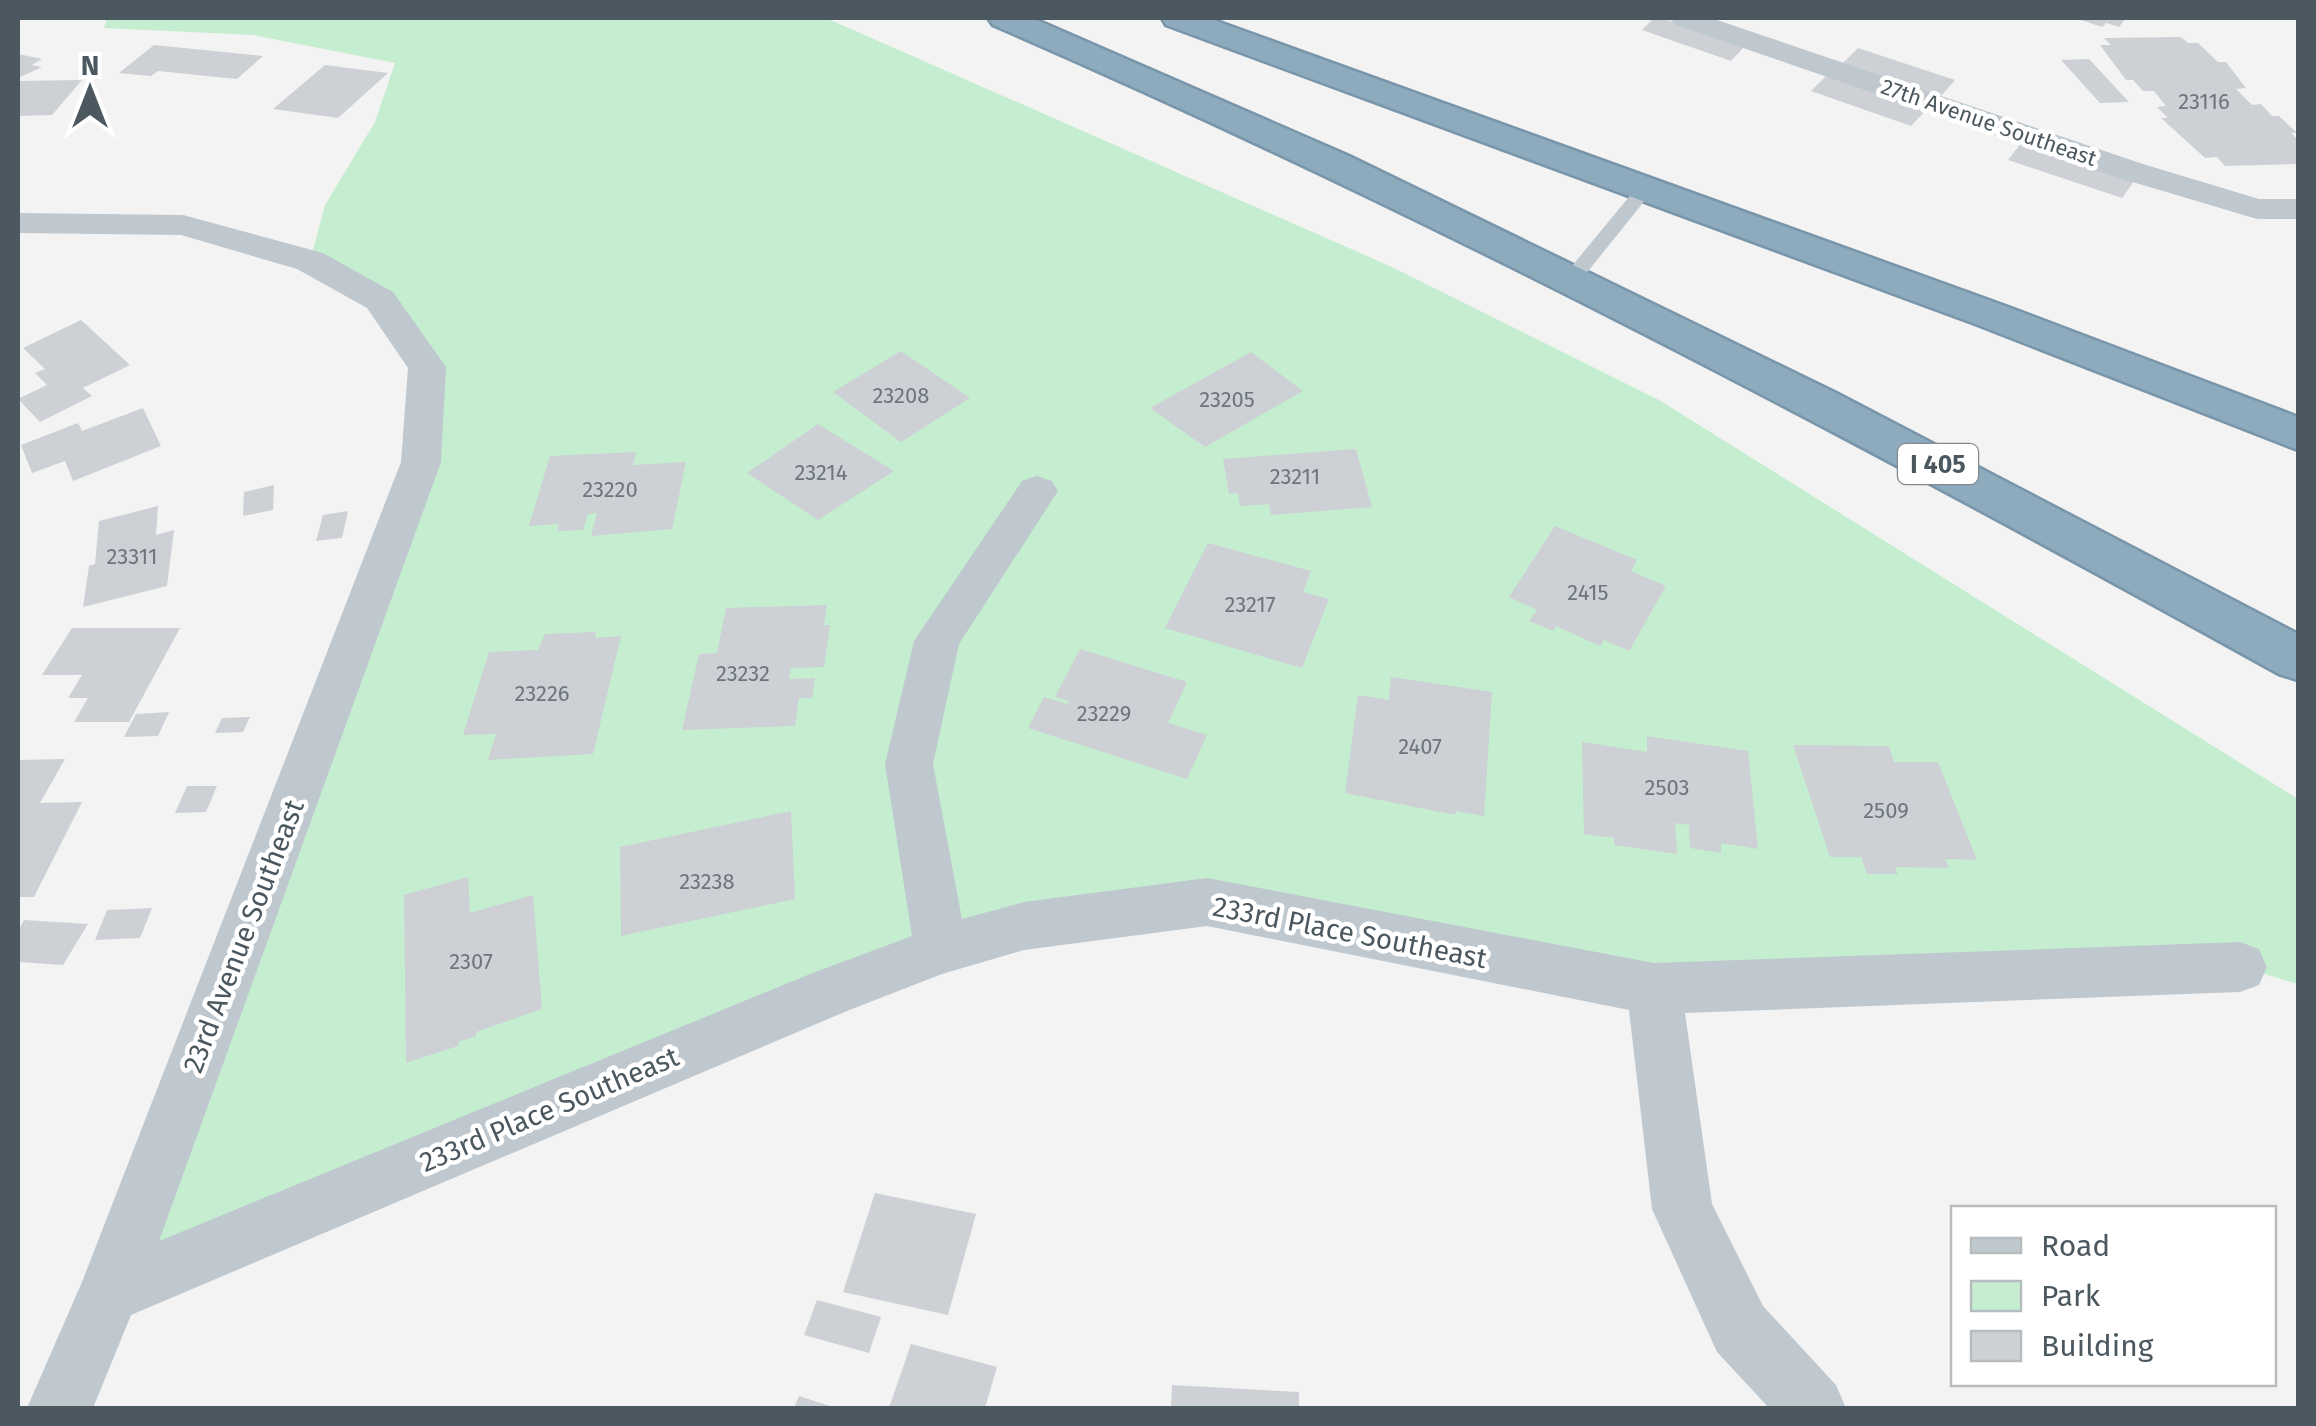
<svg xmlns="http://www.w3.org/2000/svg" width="2316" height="1426" font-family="'Fira Sans',sans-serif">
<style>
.green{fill:#c5eed0}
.building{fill:#cdd0d4}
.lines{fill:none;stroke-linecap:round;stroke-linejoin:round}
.highway-casing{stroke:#7995a9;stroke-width:5}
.lane{fill:#bfc8ce;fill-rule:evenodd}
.street{fill:#bfc8ce;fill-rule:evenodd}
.highway{fill:#8eaabd;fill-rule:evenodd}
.labels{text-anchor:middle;stroke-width:9;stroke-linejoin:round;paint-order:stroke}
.number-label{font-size:22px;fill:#6c767c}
.far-street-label{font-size:22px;fill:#4b585f;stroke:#fff}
.shield{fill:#fff;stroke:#818a8f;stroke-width:2.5}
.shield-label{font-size:25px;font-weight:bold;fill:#4b585f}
.street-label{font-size:28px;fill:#4b585f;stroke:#fff}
</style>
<rect width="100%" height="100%" fill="#f4f3f3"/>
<path class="green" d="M107 18H826L1392 267 1659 400 2298 799V984L2240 967 1654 989 1207 902 1024 926 109 1293 417 466 427 367 380 300 310 261 325 205 375 122 395 63 253 35 104 28Z"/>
<path class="building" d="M1654 18H1661L1745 46 1731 61 1642 30Z
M2075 18H2126L2119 27 2106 23 2102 27Z
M2181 37 2188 43H2198L2218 62H2226L2246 88 2236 89 2252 105 2261 104 2272 116H2279L2297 133H2291L2298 140V164L2225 166 2217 157 2205 158 2161 118H2168L2157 107 2166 106 2154 91H2143L2133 80H2126L2100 45H2111L2104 38Z
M154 45 263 56 237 79 158 71 151 76 119 73Z
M1858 48 1955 80 1941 96 1843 63Z
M18 54 42 59 32 65 42 67 18 78Z
M2089 59 2129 102 2100 103 2061 60Z
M325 65 388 73 338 118 273 109Z
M1827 75 1927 109 1911 126 1811 91Z
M82 80 52 115 18 116V81Z
M2021 143 2135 180 2122 198 2008 160Z
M81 320 130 365 83 388 92 396 40 422 18 399 47 385 35 373 45 369 23 348Z
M901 351 970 398 901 442 833 392Z
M1251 352 1303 391 1205 447 1150 408Z
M143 408 161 446 73 481 65 461 32 473 21 445 78 423 82 431Z
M818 424 894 471 818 520 747 473Z
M1356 449 1372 507 1271 515 1269 504 1240 506 1238 493 1229 494 1223 459Z
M636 452 633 465 686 462 672 529 591 536 597 513 588 514 583 530 557 531 559 524 529 526 550 456Z
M274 485 273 510 243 516 244 492Z
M158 506 156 535 174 530 167 586 83 607 89 566 95 564 99 521Z
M348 511 342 538 316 541 323 515Z
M1555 526 1637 560 1631 571 1666 586 1629 651 1604 640 1600 646 1556 626 1553 631 1529 621 1537 610 1509 597Z
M1208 543 1311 571 1303 592 1329 599 1302 668 1165 628Z
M827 605 824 625H830L824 667 791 668 789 679 815 678 812 698H799L795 726 682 730 699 654 717 653 726 608Z
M72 628H180L129 722H74L88 698H68L82 675H42Z
M596 632 595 638 621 636 593 754 488 760 496 734 463 735 489 652 538 650 545 634Z
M1080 649 1187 682 1168 723 1207 735 1187 779 1028 728 1044 697 1067 704 1069 701 1055 697Z
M1391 677 1492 692 1484 816 1456 811 1455 815 1345 793 1358 695 1389 700Z
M169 712 158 736 124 737 136 714Z
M250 717 243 732 215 733 222 718Z
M1647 736 1748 751 1758 849 1721 843V853L1690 848 1689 825 1675 823 1677 854 1614 845V838L1584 834 1582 742 1647 752Z
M1793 745 1889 746 1894 762H1938L1977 860 1945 859 1949 868 1895 867 1898 874H1867L1861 857H1830Z
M65 759 40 803 82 802 34 897H18V760Z
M187 786H217L206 812 175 813Z
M791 811 795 899 621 936 620 847Z
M468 877 470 913 533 895 542 1009 476 1032V1036L458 1042V1046L406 1063 404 895Z
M152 908 140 938 95 940 107 910Z
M24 920 88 924 63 965 18 962V931Z
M875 1193 976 1214 948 1315 843 1292Z
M817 1300 881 1317 869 1353 804 1335Z
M911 1344 997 1367 985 1408H889Z
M1172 1385 1299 1392V1408H1171Z
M799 1396 836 1408H794Z"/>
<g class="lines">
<g class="highway-casing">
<path id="highway" d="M988 18H1032L1349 156 1836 393 2298 634V680L2279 674C1857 440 1436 217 993 25Z
M1162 18H1208L2008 307 2298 417V450L1978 325 1166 25Z"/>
</g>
<path class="lane" d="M1644 185 1650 186V194L1581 280H1567V272L1638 186Z"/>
<path class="street" d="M1670 18H1711L2143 164 2259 199H2298V219H2257L2119 178 1674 24Z
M18 213 183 215 323 253 393 292 446 367 441 462 159 1241 810 974 912 936 885 764 914 641 1022 481 1037 476 1052 481 1058 491 959 644 933 764 962 919 1024 902 1207 878 1654 963 2240 942 2259 949 2267 967 2259 985 2240 992 1685 1013 1712 1204 1763 1306 1836 1385 1846 1408H1769L1717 1352 1652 1209 1629 1010 1207 926 1024 950 942 974 847 1011 131 1315 93 1408H27L82 1282 401 462 408 368 367 308 297 269 181 235 18 233Z"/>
<use href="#highway" class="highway"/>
</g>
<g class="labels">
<g class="number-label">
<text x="2204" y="109">23116</text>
<text x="901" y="403">23208</text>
<text x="1227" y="407">23205</text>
<text x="821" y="480">23214</text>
<text x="1295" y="484">23211</text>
<text x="610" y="497">23220</text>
<text x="132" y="564">23311</text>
<text x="1588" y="600">2415</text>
<text x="1250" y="612">23217</text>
<text x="743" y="681">23232</text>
<text x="542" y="701">23226</text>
<text x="1104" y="721">23229</text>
<text x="1420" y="754">2407</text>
<text x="1667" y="795">2503</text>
<text x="1886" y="818">2509</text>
<text x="707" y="889">23238</text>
<text x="471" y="969">2307</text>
</g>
<g class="far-street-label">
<text transform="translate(1989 122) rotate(19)" y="8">27th Avenue Southeast</text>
</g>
<rect class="shield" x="1898" y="444" width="80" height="40" rx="8"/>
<g class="shield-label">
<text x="1938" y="473">I 405</text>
</g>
<g class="street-label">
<text transform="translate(1350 932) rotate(11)" y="10">233rd Place Southeast</text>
<text transform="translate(243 936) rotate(-69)" y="10">23rd Avenue Southeast</text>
<text transform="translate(549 1109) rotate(-23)" y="10">233rd Place Southeast</text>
</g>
</g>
<rect width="2316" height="1426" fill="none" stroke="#4b585f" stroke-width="40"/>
<rect x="1951" y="1206" width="325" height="180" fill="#ffffff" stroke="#b7bcbf" stroke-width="2.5"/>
<rect x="1971" y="1238" width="50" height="15" fill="#bfc8ce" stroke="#b7bcbf" stroke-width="2.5"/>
<text x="2041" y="1256" font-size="30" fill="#4b585f">Road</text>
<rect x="1971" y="1281" width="50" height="30" fill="#c5eed0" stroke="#b7bcbf" stroke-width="2.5"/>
<text x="2041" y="1306" font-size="30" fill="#4b585f">Park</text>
<rect x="1971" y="1331" width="50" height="30" fill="#cdd0d4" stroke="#b7bcbf" stroke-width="2.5"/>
<text x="2041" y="1356" font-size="30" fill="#4b585f">Building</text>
<g transform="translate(90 90)" stroke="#ffffff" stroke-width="8" paint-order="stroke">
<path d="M0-8L18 38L0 25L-18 38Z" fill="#4b585f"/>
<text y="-15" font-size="28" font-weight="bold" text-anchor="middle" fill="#4b585f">N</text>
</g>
</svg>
